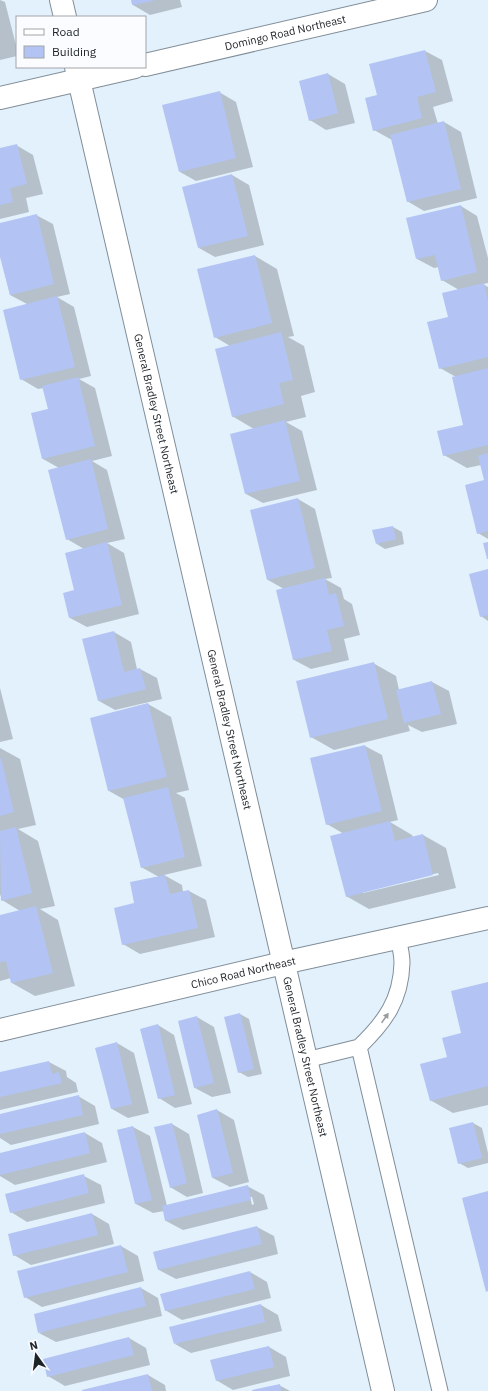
<svg xmlns="http://www.w3.org/2000/svg" width="488" height="1391" font-family="'IBM Plex Sans',sans-serif">
<style>
.shadow{fill:#0003;fill-rule:evenodd}
.building{fill:#b3c4f4}
.lines{fill:none;stroke-linecap:round;stroke-linejoin:round}
.service-casing{stroke:#818e99;stroke-width:17}
.minor-casing{stroke:#818e99;stroke-width:24}
.tertiary-casing{stroke:#818e99;stroke-width:24}
.service{stroke:#fff;stroke-width:15}
.minor{stroke:#fff;stroke-width:22}
.tertiary{stroke:#fff;stroke-width:22}
.oneway{fill:#9a9c9e}
.labels{text-anchor:middle;stroke-width:3;stroke-linejoin:round;paint-order:stroke}
.street-label{font-size:11px;fill:#1e2327;stroke:#fafcff}
</style>
<rect width="100%" height="100%" fill="#e3f1fd"/>
<path class="shadow" d="M0 0 5 2 17 49V56L0 60Z
M132 0H180L182 7 150 15 133 5Z
M425 51 442 60 453 101 433 107 438 124 444 122 461 132 477 198 424 211 407 201 392 140 374 130 378 96 370 65Z
M328 74 345 84 355 123 326 130 310 120Z
M219 92 236 102 253 167 196 181 180 172Z
M16 145 33 155 43 194 26 198 29 212 0 219V149Z
M232 175 249 185 264 245 215 257 199 248Z
M461 206 477 216 488 258V283L483 284 488 287V539L478 533 485 481 481 465 467 468 444 455 465 425 456 377 440 368 449 318 459 290 442 280 439 267 434 268 417 259Z
M36 215 53 224 70 294 57 297 74 307 91 376 79 379 95 388 112 456 92 461 107 470 125 539 107 543 124 553 139 614 87 627 70 618 84 549 67 539 59 468 43 459 32 414 49 409 44 388 38 389 21 379 27 304 10 295 0 253V224Z
M255 256 277 269 294 336 288 337 304 346 315 392 301 396 306 417 286 422 302 431 317 490 263 503 246 494 254 429 232 416 230 346 215 337Z
M298 499 315 509 332 578 325 579 341 588 344 599 352 604 360 635 344 639 349 660 311 669 294 660 284 589 268 580 251 511Z
M393 527 402 532 404 544 385 549 377 544Z
M488 570V621L481 616Z
M114 632 131 642 137 669H140L157 678 162 699 115 710 99 701Z
M373 663 396 676 399 690 432 682 449 691 457 724 422 732 408 725 410 731 334 750 311 737Z
M0 688 13 739 0 742Z
M148 704 171 717 189 790 176 793 185 798 202 866 164 875 182 885 183 892 189 891 206 900 215 937 140 954 123 944 136 904 159 877 141 867 125 800 109 791Z
M365 746 382 755 398 820 390 822 412 835 413 837 423 835 446 848 456 888 369 909 346 896 344 834 327 824ZM438 873 439 875 363 893V891Z
M0 748 20 759 36 825 18 829 38 841 55 906 40 909 58 920 75 986 35 996 12 983 11 978 0 981V916L20 911 2 900 0 894Z
M488 983V1105L453 1113 430 1100 448 1058 463 1034Z
M240 1014 249 1019 262 1074 248 1077 239 1072Z
M197 1017 214 1027 231 1093 212 1097 195 1088 179 1022Z
M158 1025 174 1035 192 1104 175 1108 159 1098Z
M117 1043 134 1053 149 1113 128 1118 112 1109Z
M49 1062 66 1071 67 1077 76 1083 78 1092 0 1110V1073Z
M78 1096 95 1106 99 1124 11 1145 0 1138V1115Z
M217 1110 234 1120 249 1182 230 1187 213 1178Z
M473 1123 482 1128 488 1153V1163L468 1168 459 1163Z
M172 1124 189 1134 203 1193 187 1197 170 1187Z
M133 1127 150 1136 167 1206 247 1186 264 1195 268 1209 183 1230 166 1221 164 1211 153 1213 136 1204 118 1130ZM250 1197H252L254 1204 252 1205Z
M85 1133 102 1143 107 1162 15 1185 0 1176V1154Z
M84 1176 101 1185 105 1203 27 1222 11 1212Z
M92 1214 109 1224 114 1244 31 1265 14 1255Z
M257 1227 274 1236 278 1254 176 1279 159 1270 154 1252Z
M121 1246 138 1256 144 1281 42 1307 25 1297 18 1272Z
M250 1272 267 1282 271 1298 182 1320 165 1310Z
M141 1288 158 1298 162 1316 56 1342 39 1333Z
M261 1305 278 1315 282 1331 191 1353 175 1344Z
M129 1338 146 1348 150 1365 65 1386 48 1376Z
M269 1347 286 1357 290 1376 233 1390 216 1380Z
M148 1375 165 1385 166 1391H84Z
M279 1385 290 1391H254Z"/>
<path class="building" d="M131 0H153V1L132 5Z
M425 50 436 92 417 97 422 118 373 131 365 98 377 95 369 64Z
M328 73 338 113 309 121 299 81Z
M220 91 236 158 179 172 162 105Z
M444 121 461 189 407 202 390 135Z
M17 144 27 184 10 188 13 202 0 205V148Z
M232 174 248 236 198 248 182 187Z
M461 205 477 272 441 281 435 255 416 259 406 218Z
M37 214 54 284 10 295 0 257V223Z
M255 255 272 323 214 338 197 269Z
M484 283 488 301V357L439 369 427 322 448 317 442 293Z
M57 296 75 367 20 380 3 310Z
M281 332 293 380 279 383 284 404 232 417 215 349Z
M488 368V445L443 456 437 431 463 425 452 377Z
M78 377 95 446 42 459 31 413 48 409 42 386Z
M285 420 300 481 245 494 230 434Z
M488 453V531L477 534 465 485 484 480 478 456Z
M91 459 108 529 66 540 48 470Z
M298 498 315 568 267 580 250 510Z
M393 526 396 539 376 544 372 530Z
M107 542 122 605 69 618 63 593 74 590 65 553Z
M488 542V559H487L483 543Z
M488 569V615L480 617 469 574Z
M325 578 329 595 336 593 344 626 327 630 332 651 293 660 276 590Z
M114 631 124 672 140 668 146 689 98 701 82 639Z
M374 662 388 719 310 738 296 681Z
M432 681 441 714 404 723 396 690Z
M148 703 167 777 108 791 90 718Z
M365 745 382 811 326 825 310 758Z
M1 758 14 812 0 816V759Z
M168 787 185 857 141 868 123 798Z
M390 821 395 841 423 834 433 875 346 897 330 836Z
M16 827 32 893 1 901 0 831Z
M165 875 170 894 189 890 198 928 122 945 114 908 134 903 130 882Z
M36 906 53 973 11 983 6 961 0 962V915Z
M488 982V1086L430 1101 420 1064 447 1057 442 1038 461 1033 451 991Z
M240 1013 254 1069 238 1073 224 1017Z
M197 1016 214 1083 194 1088 178 1021Z
M158 1024 175 1095 158 1099 140 1029Z
M117 1042 132 1104 111 1109 95 1048Z
M49 1061 52 1074 59 1072 62 1083 0 1097V1072Z
M79 1095 83 1115 0 1134V1114Z
M217 1109 233 1173 212 1178 197 1115Z
M473 1122 482 1158 458 1164 449 1128Z
M172 1123 187 1183 170 1188 154 1127Z
M133 1126 152 1200 135 1204 117 1130Z
M85 1132 90 1153 0 1175V1153Z
M84 1174 89 1193 10 1213 5 1194Z
M248 1185 251 1200 165 1221 162 1206Z
M488 1191V1291L486 1292 462 1198Z
M92 1213 98 1235 13 1256 8 1234Z
M257 1226 262 1244 158 1270 153 1252Z
M121 1245 128 1272 24 1298 17 1271Z
M250 1271 255 1289 165 1311 160 1294Z
M141 1287 146 1306 38 1333 34 1314Z
M261 1304 265 1322 174 1344 169 1327Z
M129 1337 134 1355 47 1377 43 1359Z
M269 1346 274 1367 216 1381 210 1360Z
M148 1374 152 1391H82V1390Z
M280 1384 281 1391H252V1390Z"/>
<g class="lines">
<g class="service-casing">
<path id="service" d="M359 1047C385 1022 401 1000 402 963 402 955 400 946 398 938
M306 1060 359 1047 440 1391"/>
</g>
<g class="minor-casing">
<g id="minor">
<path d="M61 0 65 17"/>
<path id="s1" d="M145 65 426 0"/>
<path id="s2" d="M76 67 383 1391"/>
<path d="M0 98 135 67"/>
</g>
</g>
<g class="tertiary-casing">
<g id="tertiary">
<path id="s3" d="M0 1030 283 963 488 918"/>
</g>
</g>
<use href="#service" class="service"/>
<use href="#minor" class="minor"/>
<use href="#tertiary" class="tertiary"/>
</g>
<defs><path id="oneway-solid" d="M-6-.8H1V-3.2L6.5 0L1 3.2V.8H-6Z"/></defs>
<use class="oneway" href="#oneway-solid" transform="translate(385 1018) rotate(-55)"/>
<g class="labels">
<g class="street-label">
<text dy="4" stroke="none"><textPath href="#s1" startOffset="144">Domingo Road Northeast</textPath></text>
<text dy="4" stroke="none"><textPath href="#s2" startOffset="356">General Bradley Street Northeast</textPath></text>
<text dy="4" stroke="none"><textPath href="#s2" startOffset="680">General Bradley Street Northeast</textPath></text>
<text dy="4" stroke="none"><textPath href="#s3" startOffset="250">Chico Road Northeast</textPath></text>
<text dy="4" stroke="none"><textPath href="#s2" startOffset="1016">General Bradley Street Northeast</textPath></text>
</g>
</g>
<rect x="16" y="16" width="130" height="52" fill="#fafcff" stroke="#a2a5a9"/>
<rect x="24" y="29" width="20" height="6" fill="#ffffff" stroke="#a2a5a9"/>
<text x="52" y="36" font-size="12" fill="#1e2327">Road</text>
<rect x="24" y="46" width="20" height="12" fill="#b3c4f4" stroke="#a2a5a9"/>
<text x="52" y="56" font-size="12" fill="#1e2327">Building</text>
<g transform="translate(36 1355) rotate(346)" stroke="#fafcff" stroke-width="3" paint-order="stroke">
<path d="M0-3L7 15L0 10L-7 15Z" fill="#1e2327"/>
<text y="-6" font-size="11" font-weight="bold" text-anchor="middle" fill="#1e2327">N</text>
</g>
</svg>
